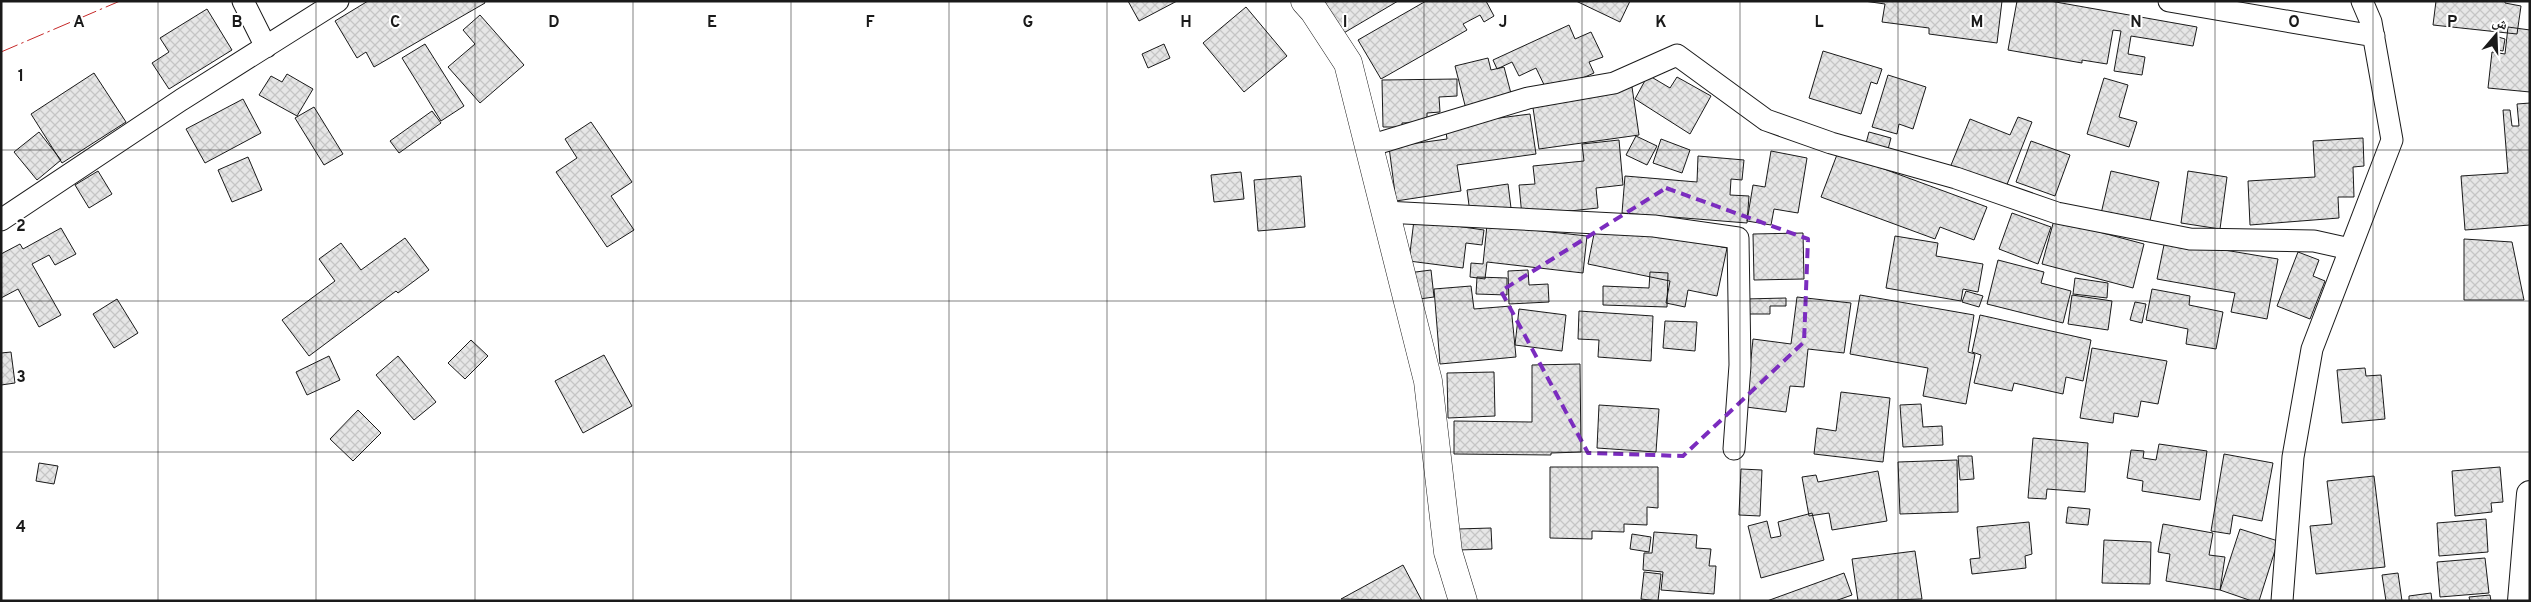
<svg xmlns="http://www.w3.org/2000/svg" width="2531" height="602" font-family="Overpass,'Noto Naskh Arabic',sans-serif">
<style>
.building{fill:url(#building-cross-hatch);stroke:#1a1a1a}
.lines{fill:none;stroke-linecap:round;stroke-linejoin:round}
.minor-casing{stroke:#1a1a1a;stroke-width:23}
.tertiary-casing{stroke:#1a1a1a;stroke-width:28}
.secondary-casing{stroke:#1a1a1a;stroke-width:29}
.minor{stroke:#fff;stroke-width:21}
.tertiary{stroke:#fff;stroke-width:26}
.secondary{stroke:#fff;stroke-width:28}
.power{stroke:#c62828;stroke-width:1;stroke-dasharray:18 4 2.5 4;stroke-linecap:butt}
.marked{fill:none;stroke:#7b2cbf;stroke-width:4;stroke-dasharray:10 6;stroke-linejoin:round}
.grid{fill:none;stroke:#1a1a1a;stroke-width:1;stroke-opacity:0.55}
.grid-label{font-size:16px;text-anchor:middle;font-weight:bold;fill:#1a1a1a;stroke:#fff;stroke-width:4;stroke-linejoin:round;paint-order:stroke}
</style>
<defs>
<pattern id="building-cross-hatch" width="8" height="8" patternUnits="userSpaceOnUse" patternTransform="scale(1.25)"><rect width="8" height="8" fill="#e6e6e6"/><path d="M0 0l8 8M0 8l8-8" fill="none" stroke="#c5c5c5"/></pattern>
</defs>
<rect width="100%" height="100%" fill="#fff"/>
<path class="building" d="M368 1H484L485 3 374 67 366 52 357 58 335 21Z
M1128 1H1177L1139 21Z
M1323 1H1398L1342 34Z
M1426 1H1486L1494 16 1484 22 1480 15 1463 24 1467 30 1381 79 1358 40Z
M1576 1H1630L1620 22Z
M1864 1H2002L1997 43 1929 34V28L1882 22 1885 4Z
M2017 1H2050L2197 27 2193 46 2131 36 2128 54 2145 57 2142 75 2114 71 2121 31 2113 30 2107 64 2082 60V63L2008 50Z
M2436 1H2505V3L2521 6 2517 34 2433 25Z
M1246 7 1287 56 1244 92 1203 43Z
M207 9 232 50 169 89 152 63 169 52 160 38Z
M480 15 524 65 480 103 448 67 475 44 463 30Z
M1569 25 1575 39 1591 32 1603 57 1589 62 1594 73 1548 93 1536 68 1519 76 1512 62 1497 69 1493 60Z
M2508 27 2530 30V92L2488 88 2492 52 2505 54Z
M2495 36 2505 39 2503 51 2492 49Z
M425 44 464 106 441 121 402 58Z
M1164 44 1170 58 1148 68 1142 54Z
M1823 51 1882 69 1877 84 1871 82 1861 114 1809 98Z
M1488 58 1491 70 1504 67 1513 101 1467 113 1455 66Z
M94 73 126 122 62 163 31 114Z
M287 74 313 89 297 116 259 95 271 76 282 82Z
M1648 75 1670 88 1677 77 1711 96 1690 134 1635 99Z
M1888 75 1926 87 1913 129 1899 124 1897 134 1872 127Z
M2104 78 2128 85 2119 117 2137 122 2129 147 2087 134Z
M1457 79V96L1439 97 1440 112 1427 113V122L1402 123V127H1383L1382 80Z
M1632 87 1639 135 1539 149 1532 101Z
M243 99 261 133 205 163 186 129Z
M2530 103V225L2465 230 2461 176 2508 173 2503 110H2510L2512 126H2519L2517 104Z
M314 107 343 154 324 165 295 118Z
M432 111 441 123 399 153 390 141Z
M1530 114 1536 154 1457 165 1461 191 1396 201 1389 147 1447 139 1445 125Z
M2018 117 2032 122 2004 192 1949 170 1970 119 2010 135Z
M591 122 632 182 611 196 634 230 607 247 556 172 577 158 565 139Z
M39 132 61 160 37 180 14 152Z
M1869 132 1891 138 1887 153 1865 147Z
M1636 136 1657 146 1647 165 1626 155Z
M2363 138 2364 166 2353 167 2354 197H2338L2339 218 2250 225 2248 181 2315 177 2313 141Z
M1661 139 1690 150 1682 173 1653 163Z
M1619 140 1623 185 1596 188 1598 208 1522 216 1519 185 1535 184 1533 166 1584 161 1582 144Z
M2031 141 2070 155 2055 196 2016 182Z
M1771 151 1807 158 1798 213 1774 209 1771 225 1747 221 1753 185 1765 187Z
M1838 152 1987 207 1974 240 1940 227 1935 239 1821 197Z
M1698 156 1744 160 1742 180 1731 179 1730 195 1749 196 1747 223 1622 213 1625 176 1697 182Z
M248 157 262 190 232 202 218 170Z
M98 171 112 194 89 208 75 185Z
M2111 171 2159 182 2148 229 2100 218Z
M2188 171 2227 177 2220 229 2181 223Z
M1241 172 1244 199 1214 202 1211 175Z
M1301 176 1305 227 1258 231 1254 180Z
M1508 184 1511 208 1470 213 1467 190Z
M2012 213 2051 227 2038 264 1999 249Z
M1414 220 1484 230 1482 245 1466 243 1463 268 1409 261Z
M2054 220 2144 244 2133 288 2042 264Z
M1596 224 1623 227 1727 248 1717 296 1688 290 1685 307 1666 303 1670 281 1588 264Z
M1487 225 1587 236 1583 273 1487 262 1485 279 1470 277 1471 263 1483 264Z
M61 228 76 254 55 265 49 255 32 264 61 315 39 327 18 289 1 298V254L20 244 23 249Z
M1803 233 1804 279 1754 280 1753 234Z
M1895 236 1938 243 1936 256 1983 264 1978 292 1963 289 1961 301 1886 288Z
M405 238 429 270 398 293 396 291 309 356 282 320 335 281 319 259 341 243 361 270Z
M2464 239 2512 242 2524 300H2464Z
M2165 240 2278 259 2267 319 2231 312 2235 293 2157 279Z
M2298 252 2319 260 2313 276 2325 281 2310 319 2277 306Z
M1998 260 2044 272 2041 283 2071 291 2063 323 1987 304Z
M1431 270 1434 297 1412 300 1408 273Z
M1528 270 1529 285 1548 284 1549 302 1509 304 1508 271Z
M1650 272 1668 273 1667 307 1603 305V286L1649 288Z
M1477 277 1507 278V295L1476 294Z
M2075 278 2108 283 2107 298 2073 294Z
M1471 286 1474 309 1511 306 1516 357 1440 364 1434 289Z
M2152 289 2190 296 2189 305 2223 312 2216 349 2186 344 2188 329 2146 320Z
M1966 291 1983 296 1979 307 1962 302Z
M1860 295 1974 315 1968 352 1975 354 1966 404 1923 396 1928 368 1850 354Z
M2072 295 2112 301 2108 330 2068 324Z
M1797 297 1851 303 1844 353 1808 349 1804 387 1790 386 1786 412 1746 407 1753 339 1791 344Z
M1786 298V306H1770V314H1745V299Z
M117 299 138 333 114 348 93 314Z
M2135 302 2146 304 2142 323 2130 320Z
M1519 309 1566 315 1562 351 1515 345Z
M1579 311 1653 316 1651 361 1598 357 1599 340 1578 339Z
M1980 315 2091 340 2083 381 2066 377 2063 394 2014 383 2012 391 1974 383 1981 355 1972 352Z
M1665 321 1697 322 1695 351 1663 348Z
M471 340 488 356 465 379 448 363Z
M2092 348 2167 361 2158 404 2141 401 2138 417 2114 413 2113 423 2080 418Z
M11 352 15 383 1 385V353Z
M604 355 632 406 583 433 555 381Z
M329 356 340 380 307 395 296 372Z
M398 356 436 402 414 420 376 375Z
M1580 364 1581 452 1551 453V455L1454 454V421L1532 422V365Z
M2365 368 2366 376 2381 375 2385 419 2342 423 2337 370Z
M1494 372 1495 416 1448 418 1447 373Z
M1841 392 1890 398 1883 462 1814 454 1817 428 1836 431Z
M1921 404 1923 427 1942 426 1943 445 1903 447 1900 405Z
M1599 405 1659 409 1656 452 1597 448Z
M358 410 381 433 353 461 330 439Z
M2033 438 2088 443 2085 492 2047 489 2046 499 2028 498Z
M2159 444 2207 451 2200 500 2142 491 2143 481 2127 478 2131 450 2144 451 2143 458 2156 460Z
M2224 454 2273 463 2262 521 2233 515 2230 534 2211 531Z
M1958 456H1972L1974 479 1960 480Z
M1957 460 1958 512 1900 514 1898 462Z
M39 463 58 466 54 484 36 481Z
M1550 467H1658V508L1647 507V525L1624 524V532L1592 531V539L1550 538Z
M2500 467 2503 502 2491 503 2492 512 2455 516 2452 471Z
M1741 469 1762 470 1760 516 1739 515Z
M1878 471 1887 521 1832 530 1829 513 1809 516 1802 477 1816 475 1818 482Z
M2374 476 2385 567 2316 574 2310 526 2332 524 2327 481Z
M2068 507 2090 509 2088 525 2066 523Z
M1812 513 1824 560 1761 578 1748 526 1767 521 1771 538 1781 536 1778 522Z
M2486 519 2488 552 2439 556 2437 523Z
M2029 522 2032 554 2025 556 2026 568 1972 574 1970 559 1980 558 1977 527Z
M2163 524 2213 533 2209 555 2225 557 2220 590 2166 581 2170 554 2158 552Z
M1491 528 1492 549 1458 550 1457 529Z
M2240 529 2278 541 2259 601H2252L2220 590Z
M1654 532 1697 535 1696 548 1711 549 1709 566H1716L1714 594 1661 590 1663 572 1643 570 1644 553H1652Z
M1632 534 1651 537 1649 552 1630 549Z
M2104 540 2151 542 2150 584 2102 583Z
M1915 551 1922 599 1858 601 1852 559Z
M2485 558 2489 593 2440 597 2437 562Z
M1403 565 1422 601 1341 599Z
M1644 572 1661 574 1658 601 1641 599Z
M1844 573 1852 595 1835 601H1767Z
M2398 573 2402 601H2386L2382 575Z
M2431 593 2432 601H2409V596Z
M2490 595 2491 601H2470L2469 597Z"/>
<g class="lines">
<g class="minor-casing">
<path id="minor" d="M243 1 266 47
M2169 1 2374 36
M1369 146 1528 98 1614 83 1677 55 1766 120 1831 143 1956 178 2057 213 2190 239 2314 241 2350 249
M1385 212 1654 226 1738 238 1740 365 1734 449
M1 220 181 100 338 1
M2282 601 2293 457 2312 349 2392 140 2371 22 2362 1"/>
</g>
<g class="tertiary-casing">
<path id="tertiary" d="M2521 601 2530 494"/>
</g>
<g class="secondary-casing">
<path id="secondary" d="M1305 1 1314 11 1348 63 1428 381 1448 552 1463 601"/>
</g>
<use href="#minor" class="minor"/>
<use href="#tertiary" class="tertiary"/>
<use href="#secondary" class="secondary"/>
<path class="power" d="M1 52 120 1"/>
</g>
<path class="marked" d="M1666 188 1808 239 1804 342 1683 456 1588 453 1501 291Z"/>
<path class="grid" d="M158 1V601M316 1V601M475 1V601M633 1V601M791 1V601M949 1V601M1107 1V601M1266 1V601M1424 1V601M1582 1V601M1740 1V601M1898 1V601M2056 1V601M2215 1V601M2373 1V601M1 150H2530M1 301H2530M1 452H2530"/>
<g class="grid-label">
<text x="79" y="27">A</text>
<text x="237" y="27">B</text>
<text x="395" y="27">C</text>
<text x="554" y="27">D</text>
<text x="712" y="27">E</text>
<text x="870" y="27">F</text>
<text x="1028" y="27">G</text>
<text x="1186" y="27">H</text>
<text x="1345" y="27">I</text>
<text x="1503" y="27">J</text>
<text x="1661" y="27">K</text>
<text x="1819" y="27">L</text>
<text x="1977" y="27">M</text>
<text x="2136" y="27">N</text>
<text x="2294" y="27">O</text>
<text x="2452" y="27">P</text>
<text x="21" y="81">1</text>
<text x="21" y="231">2</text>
<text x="21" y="382">3</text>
<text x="21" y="532">4</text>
</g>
<rect width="2531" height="602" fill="none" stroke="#1a1a1a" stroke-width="5"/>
<g transform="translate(2496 35) rotate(19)" stroke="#ffffff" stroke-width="4" paint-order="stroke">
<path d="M0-4L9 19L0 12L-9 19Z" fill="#1a1a1a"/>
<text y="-8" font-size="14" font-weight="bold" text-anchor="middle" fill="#1a1a1a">ش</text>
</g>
</svg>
